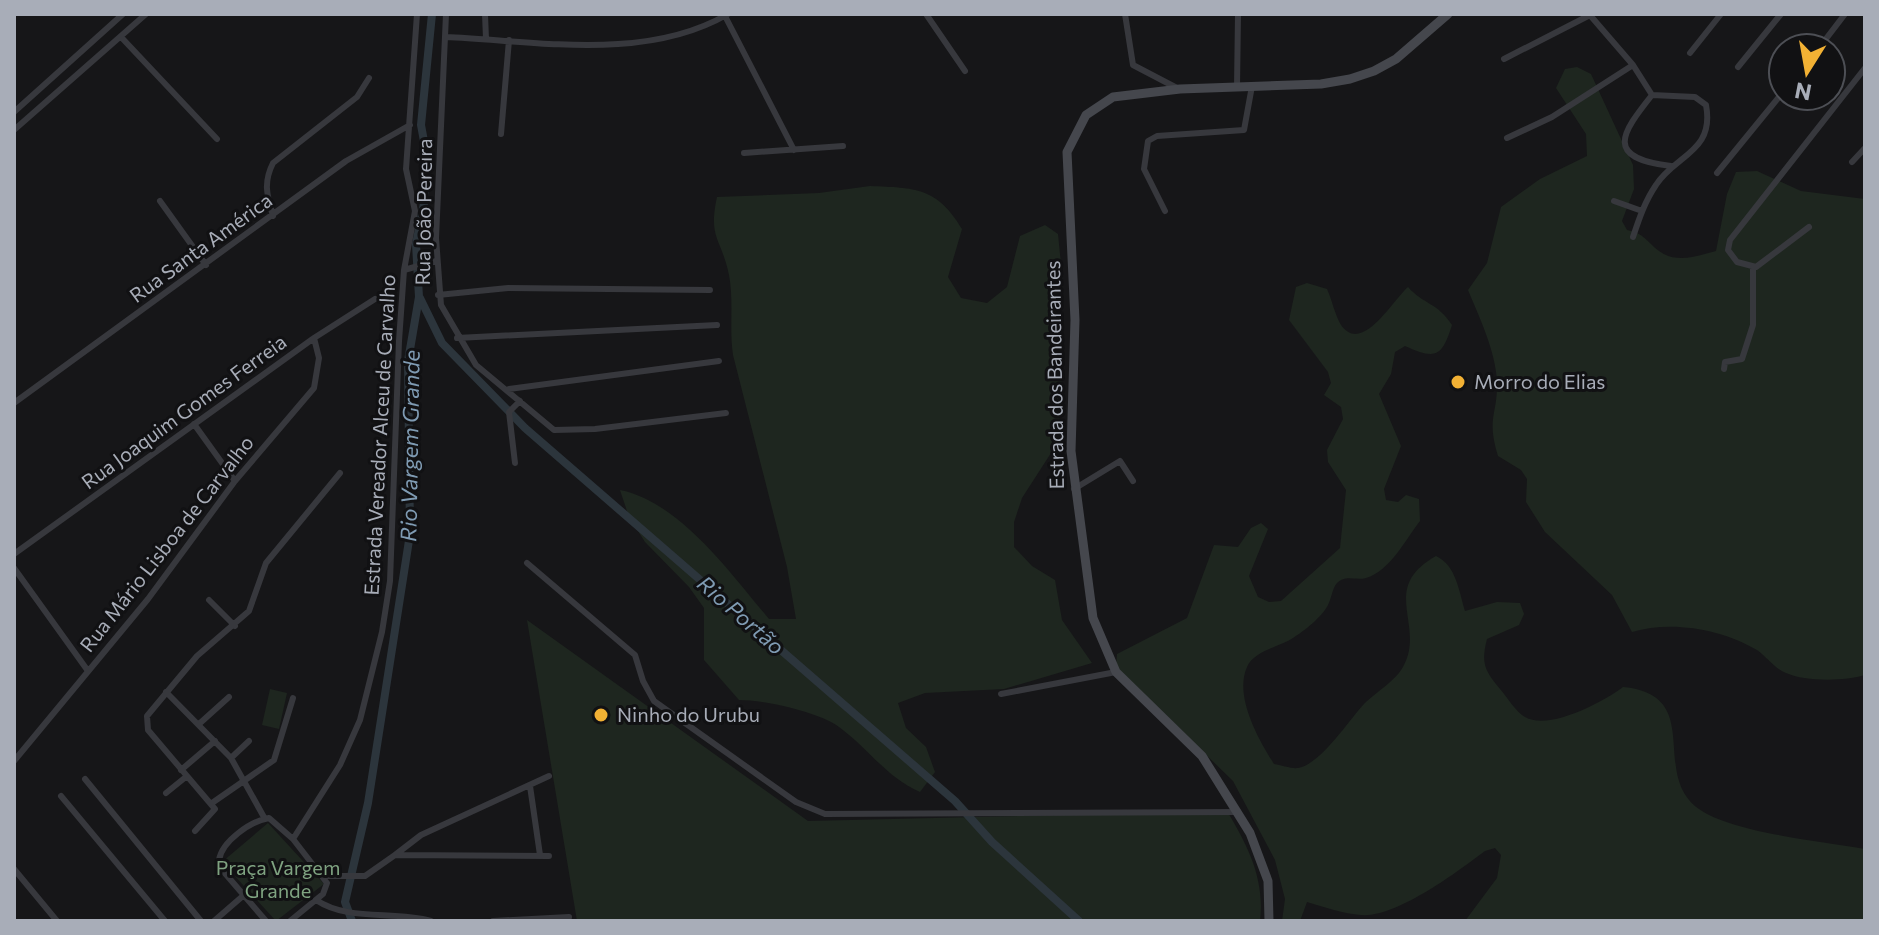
<svg xmlns="http://www.w3.org/2000/svg" width="1879" height="935" font-family="Commissioner,sans-serif">
<style>
.green{fill:#1e261f}
.lines{fill:none;stroke-linecap:round;stroke-linejoin:round}
.canal{stroke:#2c353c;stroke-width:8}
.street{stroke:#37383d;stroke-width:6}
.secondary{stroke:#45474d;stroke-width:9}
.poi-dot{fill:#f2b134;stroke:#111113;stroke-width:3}
.labels{text-anchor:middle;stroke-width:6;stroke-linejoin:round;paint-order:stroke}
.street-label{font-size:20px;fill:#a8adb8;stroke:#111113}
.poi-label{font-size:20px;fill:#a8adb8;stroke:#111113;text-anchor:start}
.park-label{font-size:20px;fill:#7fa381;stroke:#111113}
.water-label{font-size:22px;font-style:italic;fill:#7f9bb3;stroke:#111113}
</style>
<rect width="100%" height="100%" fill="#161618"/>
<path class="green" d="M1577 67 1591 74 1633 165 1634 189 1622 221 1627 230C1644 233 1647 242 1659 251 1677 264 1697 256 1716 251L1727 194 1736 172 1757 171 1801 191 1865 199V675C1845 681 1806 682 1786 673 1775 669 1767 657 1757 650 1722 629 1671 620 1632 632L1612 595 1545 532 1526 502 1527 479 1521 470 1498 456C1486 417 1498 415 1497 381 1495 350 1480 319 1468 290L1487 263 1501 207 1540 179 1587 156 1586 134 1556 88 1565 69Z
M870 186C915 188 937 187 962 229L948 277 961 298 987 303 1007 287 1020 236 1045 225 1058 234 1063 284 1056 336 1064 400 1051 453 1022 498 1014 522V547L1032 566 1055 580 1062 620 1092 663 1004 689 925 693 898 703 906 728 926 747 935 772 920 792C886 777 869 749 839 727 819 712 764 700 739 700L704 660V608L689 587 645 542 629 517 620 490C680 502 731 574 769 619H796L787 567 733 355C729 328 734 301 729 275 721 237 708 239 717 197L819 193Z
M1307 283 1327 289C1332 300 1335 315 1341 325 1362 355 1392 301 1408 287 1424 305 1437 302 1452 325 1442 357 1436 360 1405 346L1395 352 1391 374 1379 394 1401 446 1384 489 1386 500 1398 502 1406 495 1419 499 1420 521C1406 539 1390 571 1366 578 1356 581 1346 574 1337 583 1332 589 1332 597 1328 605 1322 617 1304 631 1293 638 1279 647 1254 651 1247 667 1234 696 1258 739 1274 764 1281 765 1292 769 1298 768 1321 764 1349 720 1364 704 1376 692 1397 680 1404 665 1425 624 1379 588 1436 556 1456 565 1459 591 1465 611L1497 602 1520 603 1524 614 1519 625 1487 639C1481 663 1484 670 1500 689 1507 697 1516 712 1525 717 1549 731 1603 702 1623 687 1706 695 1649 774 1699 809 1733 833 1821 841 1865 849V921H1465L1497 878 1501 855 1495 848 1485 851C1457 872 1396 918 1361 915 1344 914 1324 907 1307 902L1300 921H1282L1285 899 1275 860 1233 781 1116 667 1117 654 1187 618 1214 545 1238 547 1251 528 1261 523 1268 529 1249 576 1258 597 1269 602 1281 601 1340 548 1346 490 1328 462 1327 450 1343 419 1341 407 1324 395 1331 383 1328 372 1289 320 1296 287Z
M527 620 808 821 1227 811C1248 846 1265 879 1260 921H577Z
M270 689 287 693 279 729 262 725Z
M268 823 324 884 276 921 222 862Z"/>
<g class="lines">
<path class="canal" d="M420 298 442 343 525 428 955 801 992 842 1079 921
M352 921 345 902 368 803 410 534 408 361 419 297 416 244 424 203 426 152 421 125 432 14"/>
<path class="street" d="M446 14 436 238 441 305 476 365 554 430 595 429 726 413
M485 14 486 39
M926 14 965 71
M1125 14 1133 65 1177 88
M1589 14 1633 65 1652 95 1695 97 1706 105C1715 152 1675 155 1656 185 1645 201 1639 219 1633 237
M725 16 794 150
M121 37 217 139
M446 37C537 41 646 62 728 14
M1819 48 1845 14
M1690 53 1721 14
M1504 59 1590 15
M1738 67 1781 14
M1237 87 1238 14
M1652 95C1621 134 1604 158 1671 166
M14 112 123 14
M14 130 146 14
M501 134 509 40
M1507 138 1552 117 1633 65
M744 153 843 146
M1852 162 1865 148
M1717 173 1783 92
M160 201 206 265
M1614 201 1642 211
M1165 211 1144 169 1148 141 1157 136 1244 130 1252 86
M273 216C267 195 263 183 273 163L357 97 369 78
M1809 227 1756 267 1737 262 1728 250 1730 240 1865 68
M404 270 436 261
M438 295 508 288 710 290
M457 338 717 325
M1724 369 1725 362 1742 359 1753 325V267
M509 389 719 361
M14 403 346 161 410 125
M194 424 235 481
M515 463 509 412 520 401
M1074 489 1120 461 1133 481
M14 554 314 338 375 299
M527 563 635 655 643 681 654 701 796 802 825 814 1238 812
M14 568 88 671
M209 600 235 626
M166 692 231 758 265 819
M1001 694 1116 672
M199 724 229 697
M231 758 249 741
M14 761 148 599 235 481 314 388 319 358 314 338
M181 770 215 741
M85 779 201 921
M530 786 540 855
M166 793 187 776
M61 796 165 921
M212 803 274 760 293 698
M195 831 215 809 148 730 147 716 197 656 249 611 266 563 340 473
M293 839 340 765 360 720 382 632 390 581 399 341 404 270 415 211 406 169 417 14
M395 855 421 835 549 776
M14 869 57 921
M325 876H365L395 855 549 856
M316 900C349 922 394 910 431 921
M214 921 244 895
M266 921 223 871 219 860C222 841 251 821 269 818L293 839 327 883 323 894 290 921
M493 921 569 917"/>
<path class="secondary" d="M1269 921 1268 881 1250 833 1202 756 1116 672 1093 618 1071 451 1075 320 1067 152 1086 115 1113 97 1180 89 1321 84 1350 79 1374 71 1396 59 1448 14"/>
</g>
<g class="poi-dot">
<circle cx="1458" cy="382" r="8"/>
<circle cx="601" cy="715" r="8"/>
</g>
<g class="labels">
<g class="street-label">
<text transform="translate(424 212) rotate(-89)" y="7">Rua João Pereira</text>
<text transform="translate(201 248) rotate(-36)" y="7">Rua Santa América</text>
<text transform="translate(1055 375) rotate(-91)" y="7">Estrada dos Bandeirantes</text>
<text transform="translate(184 412) rotate(-36)" y="7">Rua Joaquim Gomes Ferreia</text>
<text transform="translate(380 435) rotate(-87)" y="7">Estrada Vereador Alceu de Carvalho</text>
<text transform="translate(167 544) rotate(-52)" y="7">Rua Mário Lisboa de Carvalho</text>
</g>
<g class="poi-label">
<text x="1474" y="389">Morro do Elias</text>
<text x="617" y="722">Ninho do Urubu</text>
</g>
<g class="park-label">
<text x="278" y="875">Praça Vargem<tspan x="278" dy="23">Grande</tspan></text>
</g>
<g class="water-label">
<text transform="translate(410 446) rotate(-89)" y="8">Rio Vargem Grande</text>
<text transform="translate(741 615) rotate(41)" y="8">Rio Portão</text>
</g>
</g>
<rect width="1879" height="935" fill="none" stroke="#a8adb8" stroke-width="32"/>
<g transform="translate(1807 72) rotate(191)"><circle r="38" fill="#111113" stroke="#4d4f55" stroke-width="2"/>
<path d="M0-6L14 30L0 20L-14 30Z" fill="#f2b134"/>
<text y="-12" font-size="22" font-weight="bold" text-anchor="middle" fill="#a8adb8">N</text>
</g>
</svg>
